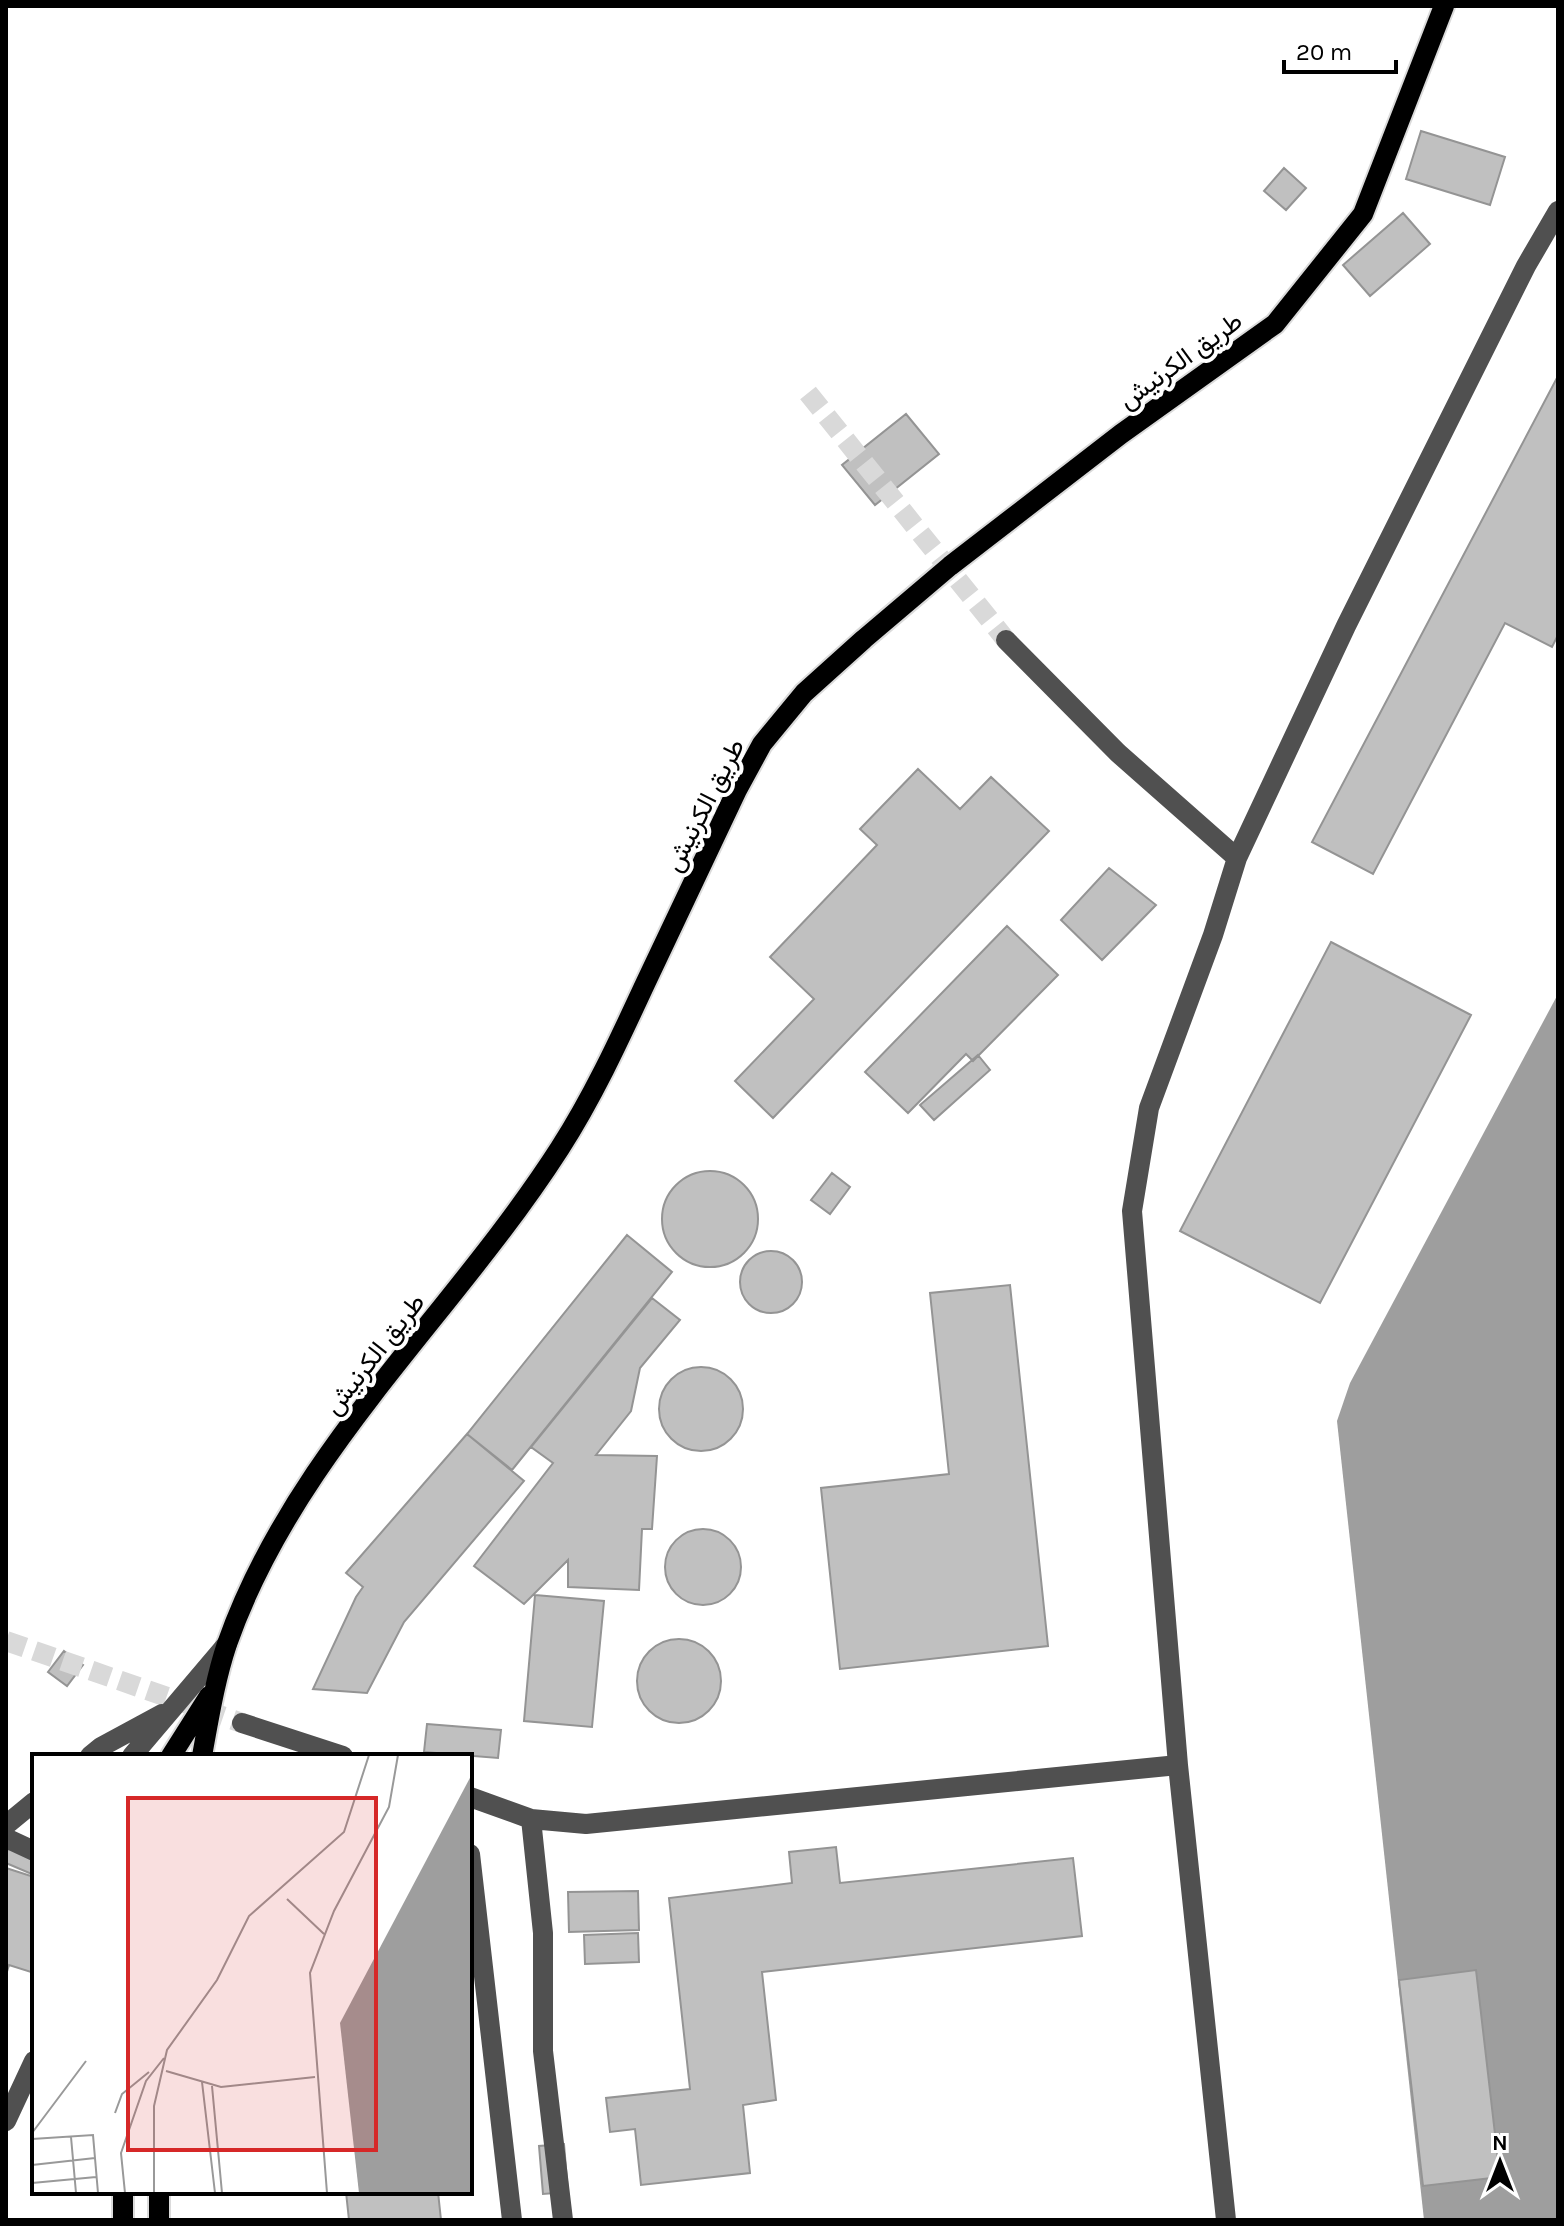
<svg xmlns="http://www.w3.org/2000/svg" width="1564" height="2226" font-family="Karla,Vazirmatn,sans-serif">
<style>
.water{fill:#9e9e9e}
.building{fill:#c0c0c0;stroke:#949494;stroke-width:2}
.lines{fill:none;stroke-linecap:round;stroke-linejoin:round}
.minor-tunnel{stroke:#d9d9d9;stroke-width:20;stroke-dasharray:20 10;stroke-linecap:butt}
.major-casing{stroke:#dbdbdb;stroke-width:24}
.minor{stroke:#505050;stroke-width:20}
.major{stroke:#000;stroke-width:20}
.labels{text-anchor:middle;stroke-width:8;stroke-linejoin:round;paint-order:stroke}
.street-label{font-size:26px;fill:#000;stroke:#fff}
.inset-road{fill:none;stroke:#999;stroke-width:2}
.view{fill:#d62828;fill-opacity:0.15;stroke:#d62828;stroke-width:4}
.inset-edge{fill:none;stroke:#000;stroke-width:4}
</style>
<rect width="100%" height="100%" fill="#fff"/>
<path class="water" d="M1558 994V2220H1424L1337 1421 1350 1383Z"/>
<path class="building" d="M1421 131 1505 157 1490 205 1406 179Z
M1284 168 1306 188 1286 210 1264 191Z
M1403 213 1430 244 1370 296 1343 265Z
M1558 376V635L1552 647 1505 623 1373 874 1312 842Z
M906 414 939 454 875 505 842 465Z
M918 769 960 809 991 777 1049 831 773 1118 735 1081 814 999 770 957 877 845 860 829Z
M1109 868 1156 905 1102 960 1061 920Z
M1007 926 1058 975 973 1061 966 1054 908 1113 865 1072Z
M1331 942 1471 1015 1320 1303 1180 1231Z
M978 1055 990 1070 934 1120 920 1105Z
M662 1219a48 48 0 1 1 96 0a48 48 0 1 1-96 0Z
M832 1173 850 1187 830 1214 811 1200Z
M627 1235 672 1272 512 1470 467 1434Z
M740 1282a31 31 0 1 1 62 0a31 31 0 1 1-62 0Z
M1010 1285 1048 1646 840 1669 821 1488 949 1474 930 1293Z
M652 1298 680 1320 640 1368 631 1411 596 1455 657 1456 652 1529H642L639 1590 568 1587V1560L524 1604 474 1566 553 1463 531 1447Z
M659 1409a42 42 0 1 1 84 0a42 42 0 1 1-84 0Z
M467 1434 524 1481 404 1622 367 1693 313 1689 356 1597 363 1587 346 1573Z
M665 1567a38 38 0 1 1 76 0a38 38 0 1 1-76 0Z
M535 1595 604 1601 592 1727 524 1721Z
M637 1681a42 42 0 1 1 84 0a42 42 0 1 1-84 0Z
M64 1651 83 1665 67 1686 48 1672Z
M427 1724 501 1730 498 1758 424 1752Z
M14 1834 34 1842V1875L6 1863V1854Z
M836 1847 840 1883 1073 1858 1082 1936 762 1972 776 2100 743 2105 750 2173 641 2185 635 2129 610 2132 606 2098 690 2089 669 1898 792 1883 789 1852Z
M6 1868 34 1877V1973L9 1965 6 1975Z
M638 1891 639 1930 569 1932 568 1892Z
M638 1933 639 1962 585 1964 584 1935Z
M1476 1970 1500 2177 1423 2186 1399 1980Z
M564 2144 568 2192 543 2194 539 2146Z
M346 2192H438L441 2220H349Z"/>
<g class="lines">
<path class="minor-tunnel" d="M808 393 1006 640
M6 1641 242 1723"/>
<g class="major-casing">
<path id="major" d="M171 1756 209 1696
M202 1756C209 1718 215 1680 227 1644 294 1453 453 1315 560 1148 594 1095 620 1038 646 982 677 918 707 854 737 790L762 744 804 693 864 639 950 566 1121 434 1275 324 1363 214 1444 6
M159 2192V2220
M123 2220V2192"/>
</g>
<path class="minor" d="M1006 640 1118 753 1237 858
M242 1723 343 1756
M90 1756 101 1747 162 1714
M132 1756 227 1644
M470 1797 531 1819 586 1824 1178 1765
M531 1819 543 1933V2051L563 2220
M6 1825 34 1802
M6 1838 34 1851
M470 1854 512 2220
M6 2121 34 2061
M1226 2220 1178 1765 1132 1211 1149 1108 1213 935 1237 858 1346 626 1526 266 1558 211"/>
<use href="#major" class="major"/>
</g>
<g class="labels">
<g class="street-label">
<text transform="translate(1180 360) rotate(-36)" y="9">طريق الكرنيش</text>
<text transform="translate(704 805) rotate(-63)" y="9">طريق الكرنيش</text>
<text transform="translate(374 1354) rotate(-52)" y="9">طريق الكرنيش</text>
</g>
</g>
<g transform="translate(32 1754)">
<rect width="440" height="440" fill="#fff"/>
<path d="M440 20V439H327L308 269Z" fill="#9e9e9e"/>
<path class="inset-road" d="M255 145 292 180M134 317 189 333 283 323M170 328 183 439M180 332 190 439M83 359 90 340 117 318M0 379 54 307M39 383 44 439M0 385 61 381 66 439M0 411 63 404M0 429 64 423M93 439 89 399 114 327 132 304M122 439V352L135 296 185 226 217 162 312 78 337 1M295 439 278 219 302 157 357 53 366 1"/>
<path class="view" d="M96 44H344V396H96Z"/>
<rect width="440" height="440" class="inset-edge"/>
</g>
<rect width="1564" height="2226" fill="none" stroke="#000000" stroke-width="16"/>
<g transform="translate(1500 2162)" stroke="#ffffff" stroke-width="6" paint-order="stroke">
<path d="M0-6L14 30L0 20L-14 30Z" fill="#000000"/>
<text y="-12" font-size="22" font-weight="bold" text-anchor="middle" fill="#000000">N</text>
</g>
<path d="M1284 60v12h112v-12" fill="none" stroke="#000000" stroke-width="4"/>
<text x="1296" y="60" font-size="24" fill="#000000" stroke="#ffffff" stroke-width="6" paint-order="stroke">20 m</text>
</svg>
